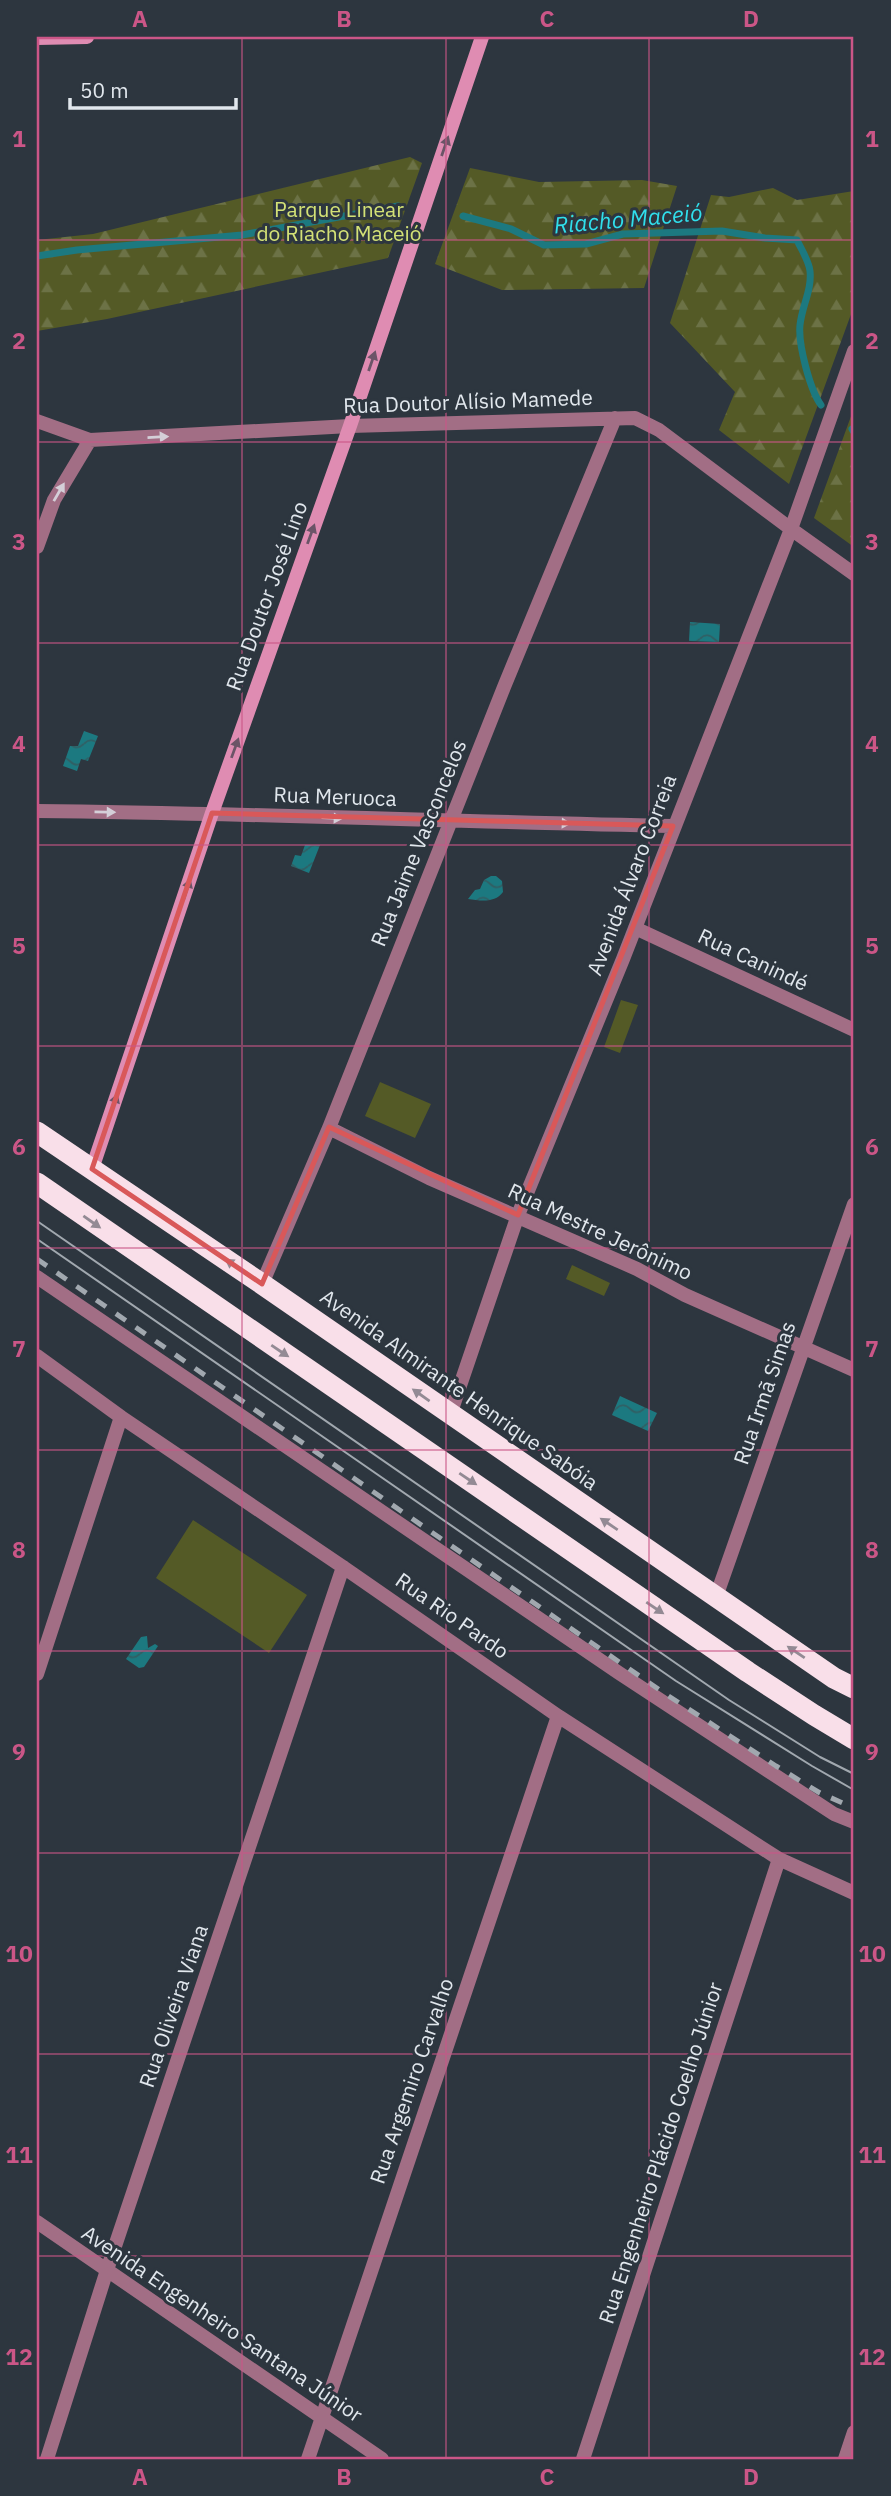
<svg xmlns="http://www.w3.org/2000/svg" width="891" height="2496" font-family="'IBM Plex Sans',sans-serif">
<style>
.green{fill:#545a26}
.forest{fill:url(#forest-firs)}
.water{fill:url(#water-waves)}
.lines{fill:none;stroke-linecap:round;stroke-linejoin:round}
.stream{stroke:#1c7980;stroke-width:7}
.street{stroke:#a26e85;stroke-width:14}
.secondary{stroke:#df8cb2;stroke-width:14}
.highway{stroke:#f9dfe9;stroke-width:21}
.tram{stroke:#a1a8af;stroke-width:2}
.rail{stroke:#a1a8af;stroke-width:5;stroke-dasharray:12 12;stroke-linecap:butt}
.oneway{fill:#6b5467}
.oneway2{fill:#d4cfd8}
.oneway3{fill:#938a94}
.marked{fill:none;stroke:#d95859;stroke-width:5;stroke-linejoin:round}
.grid{fill:none;stroke:#cb5687;stroke-width:2;stroke-opacity:0.55}
.labels{text-anchor:middle;stroke-width:6;stroke-linejoin:round;paint-order:stroke}
.park-label{font-size:21px;fill:#d3e176;stroke:#2d363f}
.street-label{font-size:21px;fill:#e1e7ed;stroke:#2d363f}
.water-label{font-size:23px;font-style:italic;fill:#30dfec;stroke:#2d363f}
.neatline{fill:none;stroke:#cb5687;stroke-width:2.5}
.grid-label{font-size:23px;text-anchor:middle;font-weight:bold;fill:#cb5687}
</style>
<defs>
<pattern id="forest-firs" width="22" height="20" patternUnits="userSpaceOnUse" patternTransform="scale(1.75)"><rect width="22" height="20" fill="#545a26"/><path d="M5 1l3.5 6h-7zM16 11l3.5 6h-7z" fill="#6c7246"/></pattern>
<pattern id="water-waves" width="16" height="10" patternUnits="userSpaceOnUse" patternTransform="scale(1.75)"><rect width="16" height="10" fill="#1c7980"/><path d="M0 5q4-4 8 0t8 0" fill="none" stroke="#305f64"/></pattern>
</defs>
<rect width="100%" height="100%" fill="#2d363f"/>
<path class="green" d="M621 1000 638 1005 620 1053 604 1047Z
M380 1082 431 1104 415 1138 365 1116Z
M572 1265 610 1283 604 1296 566 1279Z
M193 1520 307 1595 269 1653 156 1578Z"/>
<path class="forest" d="M410 157 422 163 388 258 107 319 37 331V240L93 234Z
M470 168 539 182 642 180 677 186 644 288 502 290 435 264Z
M773 188 797 200 854 191V306L789 484 719 430 735 392 670 323 711 195 729 197Z
M854 408V547L814 518Z"/>
<path class="water" d="M690 622 720 624 719 642 689 641Z
M84 731 98 736 88 761 81 759 77 771 63 766 70 746H78Z
M305 845H320L309 873 291 866 295 855 301 856Z
M491 876H496L502 881 503 892C495 903 481 901 468 899L475 890 480 889 484 880Z
M620 1396 657 1413 648 1431 612 1415Z
M147 1636 148 1648 155 1644 158 1646 144 1667 139 1668 126 1659 141 1637Z"/>
<g class="lines">
<path class="stream" d="M463 216 511 229 544 245 586 244 623 234 722 231 765 238 797 240C801 249 809 261 810 271 812 290 802 306 800 325 798 344 810 390 821 405
M37 256 77 250 242 235 398 206
M852 429 854 432"/>
<path class="street" d="M37 421 90 440 350 426 635 418 659 430 791 529 854 574
M37 547 54 500 90 440
M37 811C249 813 461 822 673 826
M635 928 854 1030
M329 1128 429 1178 637 1269 685 1295 854 1370
M37 1277 619 1673 834 1814 854 1822
M262 1284 329 1128 504 687 615 418
M37 1356 121 1417 343 1567 558 1716 779 1859 854 1893
M450 1415 518 1215 623 959 791 529 854 351
M716 1597 854 1204
M37 1674 121 1417
M37 2222 382 2459
M47 2459 107 2270 343 1567
M308 2459 558 1716
M583 2459 779 1859
M845 2459 854 2432"/>
<path class="secondary" d="M37 38 87 37
M92 1169 212 813 350 426 482 37"/>
<path class="highway" d="M37 1132 262 1284 834 1678 854 1688
M37 1183 748 1672 814 1715 854 1739"/>
<path class="tram" d="M37 1221 729 1700 820 1757 854 1774
M37 1239 676 1681 812 1766 854 1790"/>
<path class="rail" d="M37 1259 664 1693 776 1766 820 1793 854 1808"/>
</g>
<defs><path id="oneway-solid" d="M-6-.8H1V-3.2L6.5 0L1 3.2V.8H-6Z" transform="scale(1.75)"/></defs>
<g class="oneway">
<use href="#oneway-solid" transform="translate(445 146) rotate(-71)"/>
<use href="#oneway-solid" transform="translate(372 361) rotate(-71)"/>
<use href="#oneway-solid" transform="translate(311 534) rotate(-70)"/>
<use href="#oneway-solid" transform="translate(235 748) rotate(-70)"/>
<use href="#oneway-solid" transform="translate(187 889) rotate(-72)"/>
<use href="#oneway-solid" transform="translate(114 1104) rotate(-71)"/>
</g>
<g class="oneway2">
<use href="#oneway-solid" transform="translate(158 437) rotate(-3)"/>
<use href="#oneway-solid" transform="translate(59 492) rotate(-60)"/>
<use href="#oneway-solid" transform="translate(105 812) rotate(1)"/>
<use href="#oneway-solid" transform="translate(332 818) rotate(2)"/>
<use href="#oneway-solid" transform="translate(560 823) rotate(2)"/>
</g>
<g class="oneway3">
<use href="#oneway-solid" transform="translate(92 1222) rotate(35)"/>
<use href="#oneway-solid" transform="translate(234 1265) rotate(-146)"/>
<use href="#oneway-solid" transform="translate(280 1351) rotate(34)"/>
<use href="#oneway-solid" transform="translate(421 1395) rotate(-145)"/>
<use href="#oneway-solid" transform="translate(468 1479) rotate(34)"/>
<use href="#oneway-solid" transform="translate(609 1524) rotate(-146)"/>
<use href="#oneway-solid" transform="translate(655 1608) rotate(34)"/>
<use href="#oneway-solid" transform="translate(796 1652) rotate(-146)"/>
</g>
<path class="marked" d="M212 813 673 826 518 1215 329 1127 262 1284 92 1169Z"/>
<path class="grid" d="M242 37V2459M446 37V2459M649 37V2459M37 240H854M37 442H854M37 643H854M37 845H854M37 1046H854M37 1248H854M37 1450H854M37 1651H854M37 1853H854M37 2054H854M37 2256H854"/>
<g class="labels">
<g class="park-label">
<text x="339" y="217">Parque Linear<tspan x="339" dy="24">do Riacho Maceió</tspan></text>
</g>
<g class="street-label">
<text transform="translate(468 402) rotate(-2)" y="7">Rua Doutor Alísio Mamede</text>
<text transform="translate(267 596) rotate(-70)" y="7">Rua Doutor José Lino</text>
<text transform="translate(335 797) rotate(2)" y="7">Rua Meruoca</text>
<text transform="translate(419 843) rotate(-68)" y="7">Rua Jaime Vasconcelos</text>
<text transform="translate(632 875) rotate(-69)" y="7">Avenida Álvaro Correia</text>
<text transform="translate(753 960) rotate(25)" y="7">Rua Canindé</text>
<text transform="translate(600 1232) rotate(25)" y="7">Rua Mestre Jerônimo</text>
<text transform="translate(459 1390) rotate(35)" y="7">Avenida Almirante Henrique Sabóia</text>
<text transform="translate(765 1393) rotate(-71)" y="7">Rua Irmã Simas</text>
<text transform="translate(452 1616) rotate(35)" y="7">Rua Rio Pardo</text>
<text transform="translate(174 2006) rotate(-71)" y="7">Rua Oliveira Viana</text>
<text transform="translate(412 2081) rotate(-71)" y="7">Rua Argemiro Carvalho</text>
<text transform="translate(661 2153) rotate(-72)" y="7">Rua Engenheiro Plácido Coelho Júnior</text>
<text transform="translate(222 2324) rotate(34)" y="7">Avenida Engenheiro Santana Júnior</text>
</g>
<g class="water-label">
<text transform="translate(628 219) rotate(-5)" y="8">Riacho Maceió</text>
</g>
</g>
<rect width="891" height="2496" fill="none" stroke="#2d363f" stroke-width="77"/>
<path d="M70 98v10h166v-10" fill="none" stroke="#e1e7ed" stroke-width="3.5"/>
<text x="80" y="98" font-size="21" fill="#e1e7ed" stroke="#2d363f" stroke-width="5" paint-order="stroke">50 m</text>
<rect x="38" y="38" width="814" height="2420" class="neatline"/>
<g class="grid-label">
<text x="140" y="27">A</text>
<text x="344" y="27">B</text>
<text x="547" y="27">C</text>
<text x="751" y="27">D</text>
<text x="19" y="147">1</text>
<text x="872" y="147">1</text>
<text x="19" y="349">2</text>
<text x="872" y="349">2</text>
<text x="19" y="550">3</text>
<text x="872" y="550">3</text>
<text x="19" y="752">4</text>
<text x="872" y="752">4</text>
<text x="19" y="954">5</text>
<text x="872" y="954">5</text>
<text x="19" y="1155">6</text>
<text x="872" y="1155">6</text>
<text x="19" y="1357">7</text>
<text x="872" y="1357">7</text>
<text x="19" y="1558">8</text>
<text x="872" y="1558">8</text>
<text x="19" y="1760">9</text>
<text x="872" y="1760">9</text>
<text x="19" y="1962">10</text>
<text x="872" y="1962">10</text>
<text x="19" y="2163">11</text>
<text x="872" y="2163">11</text>
<text x="19" y="2365">12</text>
<text x="872" y="2365">12</text>
<text x="140" y="2485">A</text>
<text x="344" y="2485">B</text>
<text x="547" y="2485">C</text>
<text x="751" y="2485">D</text>
</g>
</svg>
